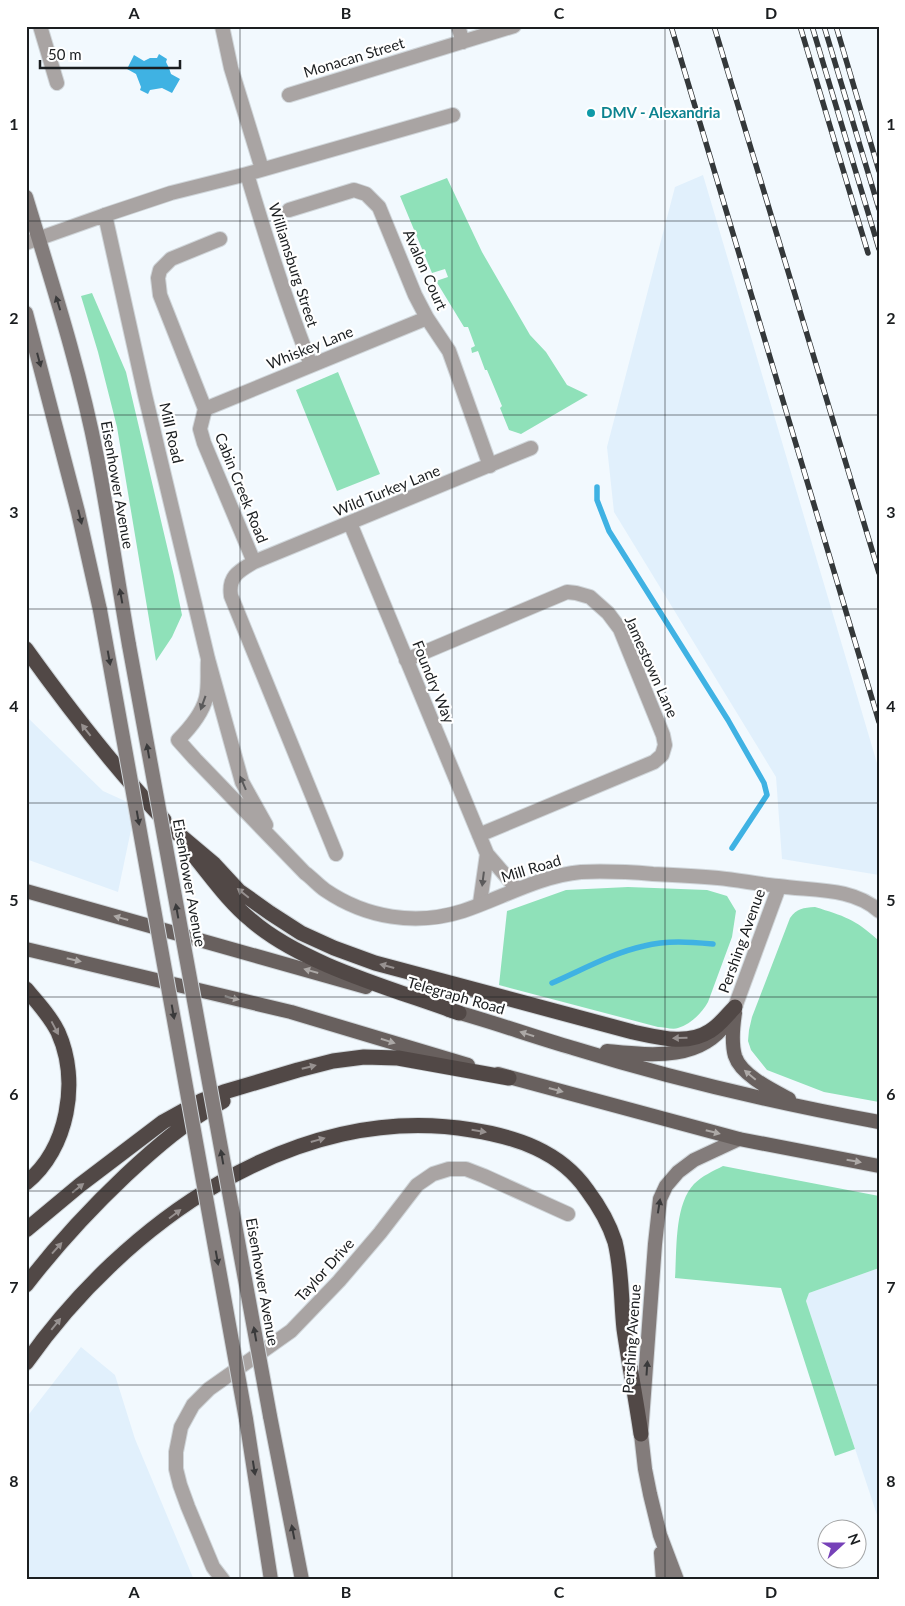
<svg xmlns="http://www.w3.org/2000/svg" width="905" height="1606" font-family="Lato,sans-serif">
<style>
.built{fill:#e1f0fc}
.green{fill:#8fe1b9}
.water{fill:#3fb2e3}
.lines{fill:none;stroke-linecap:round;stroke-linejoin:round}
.stream{stroke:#3fb2e3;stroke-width:5.5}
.minor-casing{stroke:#d0d6da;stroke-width:16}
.tertiary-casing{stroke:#d0d6da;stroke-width:16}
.secondary-casing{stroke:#d0d6da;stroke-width:16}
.primary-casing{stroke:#d0d6da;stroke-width:16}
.motorway-casing{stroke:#d0d6da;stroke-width:17}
.minor{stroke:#a9a4a3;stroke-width:14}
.tertiary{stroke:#a9a4a3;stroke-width:14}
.secondary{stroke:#837c7b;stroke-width:14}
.primary{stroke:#68605e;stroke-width:14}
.motorway{stroke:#514846;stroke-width:15}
.rail-casing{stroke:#34383a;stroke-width:5.5}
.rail{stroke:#fff;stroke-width:4;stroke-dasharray:11;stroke-linecap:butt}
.secondary-bridge-casing{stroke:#d0d6da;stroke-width:16;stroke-linecap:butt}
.secondary-bridge{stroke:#837c7b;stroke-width:14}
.oneway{fill:#3a3a3b}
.oneway2{fill:#5b5a5b}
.oneway3{fill:#979190}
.oneway4{fill:#aca8a6}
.grid{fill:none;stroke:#1b1e20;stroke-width:1;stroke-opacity:0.55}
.culture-dot{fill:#0f9aa8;stroke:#fff;stroke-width:2}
.labels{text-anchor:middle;stroke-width:4.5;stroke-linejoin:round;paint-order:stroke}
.street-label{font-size:15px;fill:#1b1e20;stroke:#fff}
.culture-label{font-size:15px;font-weight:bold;fill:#0d838f;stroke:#fff;text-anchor:start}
.neatline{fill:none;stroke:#1b1e20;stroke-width:2}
.grid-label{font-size:16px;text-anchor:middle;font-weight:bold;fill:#1b1e20}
</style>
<rect width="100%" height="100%" fill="#f2f9fe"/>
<path class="built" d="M703 175 879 770V875L782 859 776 777 614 512 607 447 675 187Z
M26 716 103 791 136 806 118 892 26 859Z
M879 1268V1521L806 1301 809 1293Z
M81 1347 115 1375 135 1439 194 1580H26V1418Z"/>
<path class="green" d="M447 178 482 252 530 335 546 352 567 385 588 395 521 434 509 430 500 408 502 406 487 370H485L478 351 472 353 471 348 475 346 468 327H464L436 281 448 277 445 269 432 273 400 196Z
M92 293 126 372 174 576 182 615 172 637 156 661 117 427 98 352 81 296Z
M338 372 380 474 337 491 296 390Z
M628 887 707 890 727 896 736 911 732 937 708 1002C702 1013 691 1024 678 1028 673 1030 664 1027 658 1027L499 985 507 911 566 890Z
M815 907C844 916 855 919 878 940L877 944 879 947V1102L824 1092 767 1070 751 1050 748 1041 749 1030 752 1017 790 918C797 908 803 908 815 907Z
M723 1166 879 1196V1268L809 1293 806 1301 855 1449 835 1456 781 1288 675 1278C677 1251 674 1205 694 1184 702 1176 713 1171 723 1166Z"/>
<path class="water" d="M159 54 167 59 166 62 169 68 171 74 180 79 172 93 162 88 150 90 148 94 140 90 141 87 136 74 127 69 134 55 144 61 150 58H157Z"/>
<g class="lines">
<path class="stream" d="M597 487V500L609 531 728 720 764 783 767 795 732 848
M552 983C582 970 612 953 644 946 667 940 690 942 713 944"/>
<g class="minor-casing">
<path id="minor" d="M40 26 57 83
M222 26 231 68 262 169
M458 26 463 42
M289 95 514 26
M247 174C266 238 286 302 311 365
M289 210 354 190 366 194 379 207 415 295 427 318 449 351 490 466
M105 215 171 193 247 174 453 115
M220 239 171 259 160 270 158 278 160 295 205 409 200 429 204 443 254 562
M205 409 427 318
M350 523 487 854 517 889
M406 660 567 592 576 593 590 597 608 613 620 629 663 735 665 745 662 755 654 762 479 835
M336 854 231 596C228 576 239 571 254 562L531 448
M480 903 487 854
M223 1580 213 1567 188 1507 180 1485 176 1469V1452L181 1427 193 1405 209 1389 291 1331 339 1281 380 1233 417 1185 433 1174 449 1169H466L484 1176 568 1214"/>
</g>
<g class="tertiary-casing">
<path id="tertiary" d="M26 243 105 215 145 395 208 659 242 782 266 825
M208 659C207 671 209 686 206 698 202 714 190 728 178 740L195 759 305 873C312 878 318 885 325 890 366 918 416 926 463 911 502 898 539 876 581 872 605 871 629 872 653 874 675 875 696 876 718 878 738 880 758 884 778 886 812 891 852 887 879 911
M735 1007 779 887"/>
</g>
<g class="secondary-casing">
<path id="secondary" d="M26 197C52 283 80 369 97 457 109 519 118 582 129 645
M26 313 78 512 100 610
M270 1416 302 1580
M246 1419 271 1580
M661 1553 663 1580
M677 1580 660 1535 650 1494 645 1469 641 1434 655 1244 660 1199 666 1186 678 1172 694 1160 739 1139"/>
</g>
<g class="primary-casing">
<path id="primary" d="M26 891 366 987
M26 949 291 1012 468 1065
M449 1010C491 1021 531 1036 573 1048 673 1079 776 1103 879 1122
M735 1013C733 1026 731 1042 735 1056 741 1075 772 1090 789 1099
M607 1051C649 1055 700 1062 727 1022
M498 1074 739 1139 879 1166"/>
</g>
<g class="motorway-casing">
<path id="motorway" d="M26 649C69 709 113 766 164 820
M176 832 214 864 239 891 270 913 301 933 334 948 375 963 633 1032C657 1037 687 1046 710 1031 720 1025 727 1015 735 1007
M195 857C213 879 229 902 251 920 303 965 394 989 459 1013
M26 989C38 1003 50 1016 58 1032 80 1081 68 1149 26 1183
M26 1230 80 1185 163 1122 201 1101 224 1092 298 1070 333 1061 364 1057 398 1058 509 1078
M26 1285C56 1246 90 1209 126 1175 155 1148 187 1120 223 1101
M26 1363C124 1224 295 1100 472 1130 516 1137 560 1151 587 1190 599 1206 609 1223 615 1242 622 1270 621 1301 624 1329 629 1364 636 1399 641 1434"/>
</g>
<use href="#minor" class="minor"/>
<use href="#tertiary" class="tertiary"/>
<use href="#secondary" class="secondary"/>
<use href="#primary" class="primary"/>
<use href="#motorway" class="motorway"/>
<g class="rail-casing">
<path id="rail" d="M671 26 879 722
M714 26 879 573
M800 26 868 253
M812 26 879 249
M824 26 879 209
M836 26 879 171"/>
</g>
<use href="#rail" class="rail"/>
<g class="secondary-bridge-casing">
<path id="secondary-bridge" d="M100 610 246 1419
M129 645 270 1416"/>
</g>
<use href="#secondary-bridge" class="secondary-bridge"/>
</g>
<defs><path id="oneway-solid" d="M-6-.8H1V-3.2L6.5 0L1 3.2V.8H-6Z" transform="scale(1.25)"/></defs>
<g class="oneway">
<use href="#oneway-solid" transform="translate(58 303) rotate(-107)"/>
<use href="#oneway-solid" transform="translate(39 360) rotate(75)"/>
<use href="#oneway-solid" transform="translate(80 517) rotate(76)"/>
<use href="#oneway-solid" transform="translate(121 596) rotate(-100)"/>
<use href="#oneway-solid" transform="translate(109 658) rotate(80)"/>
<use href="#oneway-solid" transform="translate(148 751) rotate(-100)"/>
<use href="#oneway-solid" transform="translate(138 818) rotate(80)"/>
<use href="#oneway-solid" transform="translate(177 911) rotate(-100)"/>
<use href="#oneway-solid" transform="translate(173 1012) rotate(80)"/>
<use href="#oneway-solid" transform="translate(222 1157) rotate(-100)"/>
<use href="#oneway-solid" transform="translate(659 1206) rotate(-81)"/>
<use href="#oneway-solid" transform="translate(217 1258) rotate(80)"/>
<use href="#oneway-solid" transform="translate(255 1334) rotate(-100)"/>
<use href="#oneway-solid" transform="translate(647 1368) rotate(-86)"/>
<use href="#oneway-solid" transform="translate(254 1468) rotate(81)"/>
<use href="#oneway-solid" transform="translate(293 1532) rotate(-101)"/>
</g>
<g class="oneway2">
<use href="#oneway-solid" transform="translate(203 703) rotate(110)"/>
<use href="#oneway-solid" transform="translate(243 783) rotate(-113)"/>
<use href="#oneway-solid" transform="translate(483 879) rotate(97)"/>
</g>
<g class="oneway3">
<use href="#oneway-solid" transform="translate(86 730) rotate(-128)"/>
<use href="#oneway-solid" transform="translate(243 893) rotate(-141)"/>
<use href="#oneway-solid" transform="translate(387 966) rotate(-165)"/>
<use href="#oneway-solid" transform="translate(55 1028) rotate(62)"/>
<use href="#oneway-solid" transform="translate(680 1038) rotate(178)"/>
<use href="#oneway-solid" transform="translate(309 1067) rotate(-14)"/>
<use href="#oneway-solid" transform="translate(479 1131) rotate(9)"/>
<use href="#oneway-solid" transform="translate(318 1140) rotate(-16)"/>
<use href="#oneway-solid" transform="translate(78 1188) rotate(-39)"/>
<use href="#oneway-solid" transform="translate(175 1214) rotate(-37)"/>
<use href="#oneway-solid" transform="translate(57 1248) rotate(-48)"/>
<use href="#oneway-solid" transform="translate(56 1324) rotate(-51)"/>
</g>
<g class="oneway4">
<use href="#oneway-solid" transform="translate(121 918) rotate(-164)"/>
<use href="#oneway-solid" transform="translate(74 960) rotate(13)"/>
<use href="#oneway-solid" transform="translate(311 971) rotate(-164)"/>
<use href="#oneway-solid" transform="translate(232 998) rotate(13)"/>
<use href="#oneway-solid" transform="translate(527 1034) rotate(-163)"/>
<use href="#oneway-solid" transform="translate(388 1041) rotate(17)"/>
<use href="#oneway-solid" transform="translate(750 1075) rotate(-140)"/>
<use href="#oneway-solid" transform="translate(556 1090) rotate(15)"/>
<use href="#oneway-solid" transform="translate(713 1132) rotate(14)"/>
<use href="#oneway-solid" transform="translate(854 1161) rotate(10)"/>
</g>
<path class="grid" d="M240 26V1580M452 26V1580M665 26V1580M26 221H879M26 415H879M26 609H879M26 803H879M26 997H879M26 1191H879M26 1385H879"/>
<circle class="culture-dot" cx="591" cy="113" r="5"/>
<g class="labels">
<g class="street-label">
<text transform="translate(354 58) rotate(-17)" y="5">Monacan Street</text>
<text transform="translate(293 265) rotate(72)" y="5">Williamsburg Street</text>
<text transform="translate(425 270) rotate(66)" y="5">Avalon Court</text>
<text transform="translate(310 348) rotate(-22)" y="5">Whiskey Lane</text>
<text transform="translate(171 433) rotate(77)" y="5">Mill Road</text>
<text transform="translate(117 485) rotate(80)" y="5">Eisenhower Avenue</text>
<text transform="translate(241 488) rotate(68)" y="5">Cabin Creek Road</text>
<text transform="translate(387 491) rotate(-22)" y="5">Wild Turkey Lane</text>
<text transform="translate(651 667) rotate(66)" y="5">Jamestown Lane</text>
<text transform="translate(433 682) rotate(68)" y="5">Foundry Way</text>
<text transform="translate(531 869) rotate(-17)" y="5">Mill Road</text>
<text transform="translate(189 883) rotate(80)" y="5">Eisenhower Avenue</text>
<text transform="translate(742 941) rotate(-70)" y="5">Pershing Avenue</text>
<text transform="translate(456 996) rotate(16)" y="5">Telegraph Road</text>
<text transform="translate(325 1270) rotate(-48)" y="5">Taylor Drive</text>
<text transform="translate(262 1282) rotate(80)" y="5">Eisenhower Avenue</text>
<text transform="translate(632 1339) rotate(-86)" y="5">Pershing Avenue</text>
</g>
<g class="culture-label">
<text x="601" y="118">DMV - Alexandria</text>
</g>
</g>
<rect width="905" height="1606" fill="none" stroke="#ffffff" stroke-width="55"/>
<g transform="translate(842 1544) rotate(69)"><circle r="24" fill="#ffffff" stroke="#a4a5a6"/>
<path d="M0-4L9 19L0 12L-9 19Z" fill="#7641b8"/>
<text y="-8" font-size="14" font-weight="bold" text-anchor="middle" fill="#1b1e20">N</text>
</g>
<path d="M40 60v8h140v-8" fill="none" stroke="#1b1e20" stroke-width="2.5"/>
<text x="48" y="60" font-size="15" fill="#1b1e20" stroke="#ffffff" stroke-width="4" paint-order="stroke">50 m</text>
<rect x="28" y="28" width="850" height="1550" class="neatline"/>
<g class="grid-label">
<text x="134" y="19">A</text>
<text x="346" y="19">B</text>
<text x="559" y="19">C</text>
<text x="771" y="19">D</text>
<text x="14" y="130">1</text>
<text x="891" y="130">1</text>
<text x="14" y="324">2</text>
<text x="891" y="324">2</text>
<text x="14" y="518">3</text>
<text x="891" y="518">3</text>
<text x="14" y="712">4</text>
<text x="891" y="712">4</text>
<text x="14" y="906">5</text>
<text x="891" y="906">5</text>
<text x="14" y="1100">6</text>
<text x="891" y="1100">6</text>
<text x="14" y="1293">7</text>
<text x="891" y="1293">7</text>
<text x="14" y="1487">8</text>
<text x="891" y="1487">8</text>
<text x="134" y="1598">A</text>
<text x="346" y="1598">B</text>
<text x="559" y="1598">C</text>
<text x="771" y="1598">D</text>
</g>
</svg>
